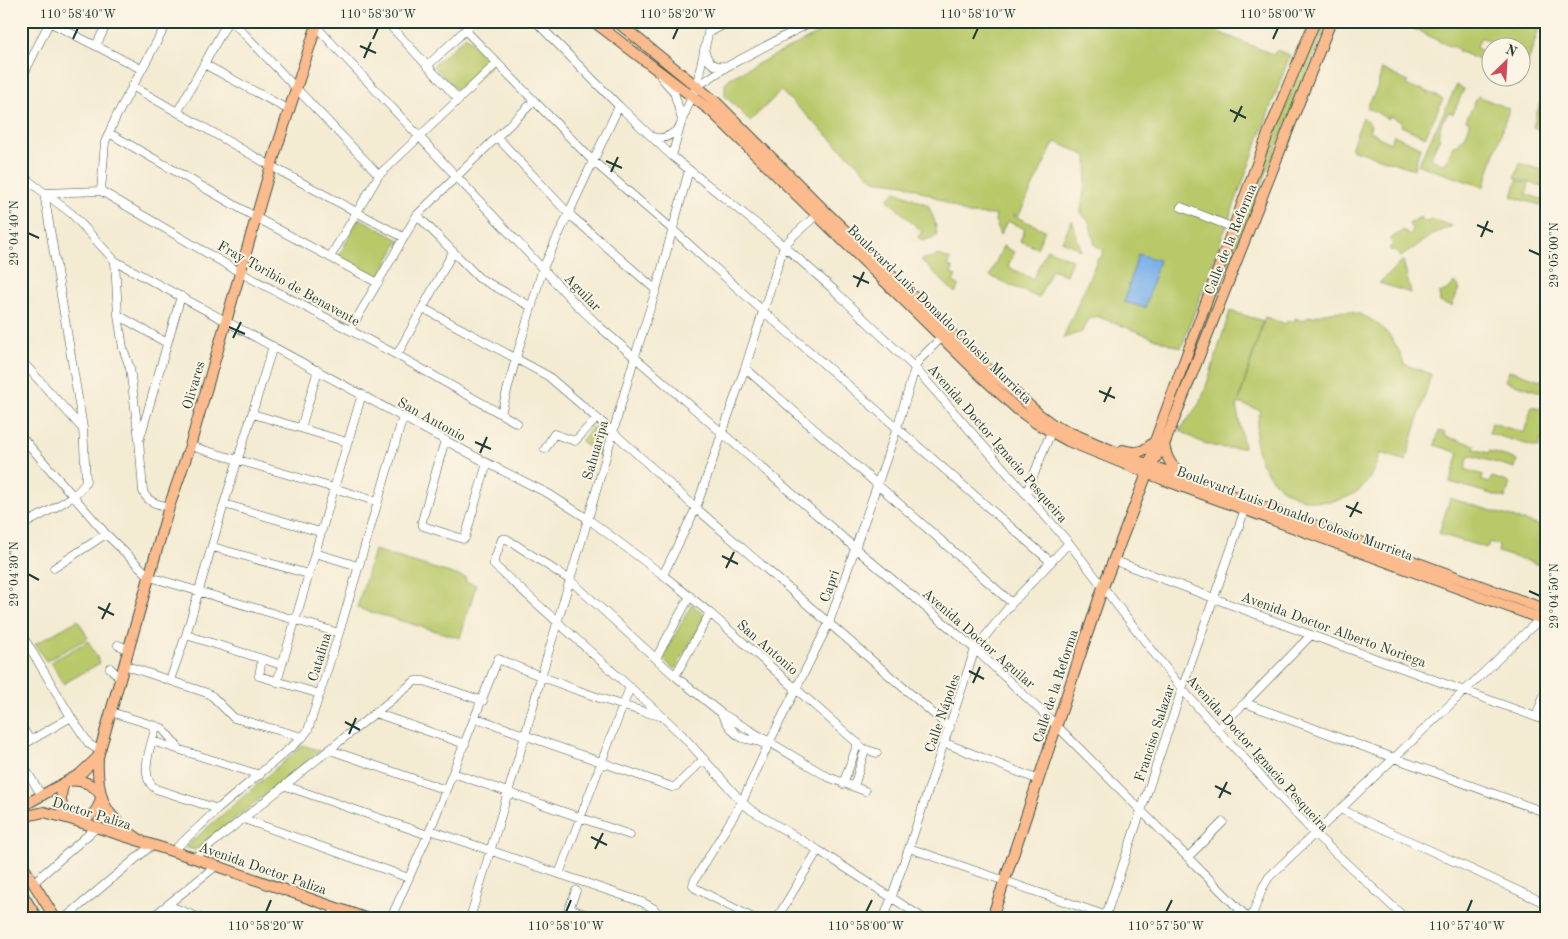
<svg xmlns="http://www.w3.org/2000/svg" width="1568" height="939" font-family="'Old Standard TT',serif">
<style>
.green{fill:#b9c96b;stroke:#6c8350}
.water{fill:#7eb1eb;stroke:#4e7790}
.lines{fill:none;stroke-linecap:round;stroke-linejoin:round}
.minor-casing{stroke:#3f574c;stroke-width:9}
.major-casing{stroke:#3f574c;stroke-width:12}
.minor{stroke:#fff;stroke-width:8}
.major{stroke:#fbbb8d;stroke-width:10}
.ticks{fill:none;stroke:#1f3d34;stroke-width:2}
.labels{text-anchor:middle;stroke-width:4;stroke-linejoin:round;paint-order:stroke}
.street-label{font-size:14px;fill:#1f3d34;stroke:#fcf5e5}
.neatline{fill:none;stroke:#1f3d34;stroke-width:2}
.ticks-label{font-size:12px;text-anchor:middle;fill:#1f3d34}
</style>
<rect width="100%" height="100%" fill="#fcf5e5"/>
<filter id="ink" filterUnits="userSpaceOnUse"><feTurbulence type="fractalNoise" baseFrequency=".02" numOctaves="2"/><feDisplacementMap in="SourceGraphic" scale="10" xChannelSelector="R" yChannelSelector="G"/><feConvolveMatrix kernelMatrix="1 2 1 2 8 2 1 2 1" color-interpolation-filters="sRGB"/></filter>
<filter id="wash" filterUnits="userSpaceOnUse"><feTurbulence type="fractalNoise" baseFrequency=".0096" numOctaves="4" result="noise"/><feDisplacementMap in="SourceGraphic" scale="20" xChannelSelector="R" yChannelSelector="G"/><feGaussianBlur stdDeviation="1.12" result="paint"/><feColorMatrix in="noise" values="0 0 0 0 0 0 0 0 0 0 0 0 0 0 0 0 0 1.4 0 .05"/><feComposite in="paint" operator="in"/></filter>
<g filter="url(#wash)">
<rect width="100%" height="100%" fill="#f4ebd3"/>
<path class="green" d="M842 21H1211L1209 28 1274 55 1276 50 1290 55 1181 348 1096 316 1087 320 1082 332 1063 338 1098 258 1100 259 1104 250 1095 245 1089 222 1081 213C1082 194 1089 175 1087 156L1056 142 1054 143 1019 215H1012L1045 230 1037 248 1020 241 1025 229 1007 221 1000 235 995 220 996 215 968 214 937 198 904 184 874 180 781 91 750 121 725 96V84L730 78Z
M1318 21H1327L1201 337 1200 336Z
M1398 21H1541L1525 72 1521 70 1520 48 1502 47 1481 37 1476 48 1483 51 1479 60 1458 51 1459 49 1452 46 1451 47Z
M466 36 492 64 461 94 433 66Z
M1382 69 1408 82 1406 85 1418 90 1419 88 1443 99 1425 137 1401 126 1402 122 1390 116 1388 119 1367 107 1377 88Z
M1547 79V118L1541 130 1533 127Z
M1457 85 1464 89 1453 114 1449 112 1442 122 1438 136 1440 137 1430 158 1444 165 1455 144 1457 145 1460 139 1464 138C1467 133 1470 127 1469 121L1466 120 1478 96 1509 109 1484 187 1418 165Z
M1363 117 1371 125 1369 131 1377 135V136L1390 143 1394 135 1420 147 1414 169 1351 149Z
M1520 163 1547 172 1546 187 1515 178Z
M1517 180 1529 184 1526 194 1547 201V207L1512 197Z
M896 191 928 205 935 222 937 236 922 241 918 237 922 232 887 199Z
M1420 217 1422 220 1428 222 1430 219 1452 226 1433 234 1401 257 1394 249 1391 251 1389 248 1393 244 1389 240 1403 230 1410 235 1413 230 1409 224Z
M359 218 399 240 378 279 338 258Z
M1072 220 1081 250 1062 241Z
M1003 246 1014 252 1008 267 1033 279 1047 249 1072 260 1066 275 1052 269 1039 298 990 276Z
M939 255 951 260 948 266 953 269 951 274 956 276 953 282 959 285 955 293 921 260Z
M1403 260 1411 293 1379 283Z
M1454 283 1458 285 1459 288 1452 306 1440 302 1439 293 1449 289Z
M1230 311 1263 321 1239 400 1265 317 1286 324 1287 320 1294 322 1295 318 1303 321 1310 316 1312 317C1354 300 1391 322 1404 364L1431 374 1406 461 1380 453C1376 464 1373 475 1365 484 1357 494 1344 500 1331 501 1296 506 1261 481 1256 444 1255 433 1258 421 1260 410L1238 403 1237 410 1244 447C1220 451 1200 444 1180 430L1199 404 1204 393Z
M1509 370 1547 382V394L1505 381Z
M1532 406 1547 410V423L1539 448 1489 433 1492 423 1524 433Z
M593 427 606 437 599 456 581 441Z
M1439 431 1445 433 1444 436 1475 445 1474 449 1488 453 1489 451 1517 460 1515 468 1469 455 1465 469 1483 475 1482 481 1489 483 1492 477 1510 483 1505 498 1450 482 1459 453 1435 445Z
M1450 498 1547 528V567L1498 552 1499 545 1489 542 1487 548 1439 534Z
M374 550 466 578 465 581 476 585 460 638 357 608Z
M692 604 705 616 675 670 662 658Z
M78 620 88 638 46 661 35 644Z
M88 641 100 663 63 684 51 662Z
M303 745 320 751 195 850 185 847Z"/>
<path class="water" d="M1138 254 1159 260 1145 308 1124 302Z"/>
</g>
<g filter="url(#ink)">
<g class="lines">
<g class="minor-casing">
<path id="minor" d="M232 21 379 175
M311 21 571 299 601 328 855 548 975 649 1056 725 1248 918
M386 21 459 100
M535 21 619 106 672 156 784 246 833 289 915 368 1069 543 1182 689 1217 729 1315 834 1405 918
M49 22 141 69
M465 30 593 161 673 230 763 311 1051 562
M708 33 731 21
M96 46 108 21
M704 50C708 62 713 68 725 66
M204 64 289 110
M427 66 475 21
M661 77 674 92 682 120
M21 80 50 21
M132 86 271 166 403 237
M696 87 728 66 813 21
M178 111 228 21
M109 133 257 218 378 283
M497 137 568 213 656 290
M653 137C663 141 672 135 679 128
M672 156 682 120 696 87 711 21
M21 175 72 214 115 261 487 463 549 494 588 519 663 575 710 613 864 749 877 753
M101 191 105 142 116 117 168 21
M44 193 101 191 241 273 397 355 517 423
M1181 207 1234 228
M417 215 479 278 532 307
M330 257 379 175 497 63
M115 261 118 315 123 348 130 368 139 440 143 491C147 503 159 504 169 507
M423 308 548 376 613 432 696 508 950 728
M118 315 167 343
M350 330 417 215 534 101
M397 355 453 252
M21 360 82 428
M745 368 1012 603
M501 413 516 358 543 268 619 106
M253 414 347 442
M301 428 318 370
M21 436 106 534 150 577 339 633
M140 438 181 296
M445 440 422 521 423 526 463 539 465 538 487 463
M190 446 334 488 378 502
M545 449 554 434 575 441 597 418
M1026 494 1051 432
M224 504 320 532
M21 526C36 517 82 497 86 480L83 428 44 193
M213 547 308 574
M315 553 358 566
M1113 560 1311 635 1547 721
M54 568 106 534
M663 575 696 508 745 368 784 246 793 236 820 212
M21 633 71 717 89 744 100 751
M186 635 282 665
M118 645 128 649
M21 655 31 649
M656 658 690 596
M262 659 259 676 320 694
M124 665 207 693 212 696 234 718 303 737
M110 668 120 678
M675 676 710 613
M170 680 186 635 224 504 273 346
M277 682 362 394
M1245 703 1394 758 1547 813
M111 712 162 728 178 747
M375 713 465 744
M722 715C728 724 734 736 746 739 756 741 756 739 766 745
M1536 717 1547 687
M476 718 672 787 676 786 704 759
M21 726 30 740
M156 726C152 743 137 777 156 789L218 809
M1217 729 1245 703 1311 635
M152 741 260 775
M945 743 1039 780
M21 746 71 717
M330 750 446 790
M21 762 42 796
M453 773 630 835
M843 784 858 743
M286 786 428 835
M854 787 865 749
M865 791 828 777 721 713 675 676 570 580 507 539H502L494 561V565L662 716 683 736 742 802 751 810 818 850 923 918
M1340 809 1547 904
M244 819 409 878
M430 830 642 902 653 908 662 918
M909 848 1113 918
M173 851 218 809 303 737 308 730 339 633 403 417
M1188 857 1223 822
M194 858 415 681H424L483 701
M559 874 630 687
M33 883 96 828
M167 905 200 918
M569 908 594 918
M65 918 152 845
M151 918 216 866
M330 918 337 908
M391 918 430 830 498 659C552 681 604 702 660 716
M470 918 525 736 541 677 588 519 635 356 656 290 689 170
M565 918 576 891
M753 918 695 888 693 885 694 881 742 802 770 741 829 623 897 428 915 368 919 360 944 335
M777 918 818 850
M884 918 909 848 975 649 1012 603 1069 543
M1105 918 1182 689 1246 506
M1251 918 1263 887 1269 877 1540 619"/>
</g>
<g class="major-casing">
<path id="major" d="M593 21 711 111 980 375 1018 410 1036 423 1068 441 1162 479 1547 621
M616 21 717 103 823 209 988 369 1040 415 1055 426 1130 458 1547 610
M1164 445C1167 458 1170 467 1183 473
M1123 450C1137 455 1145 451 1155 441
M1151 460 1155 441 1268 134 1315 21
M68 781C81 779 92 783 100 794
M64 783C59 797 60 808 70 819
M21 807 80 774 98 757
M21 820 31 815 44 812 70 819 194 858 365 918
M77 821C90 819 99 811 101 797
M146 844C108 819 96 804 98 757L169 507 190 446 271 166 318 21
M21 863 55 918
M21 892 37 918
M992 918 1103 587 1150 466 1164 445 1331 21"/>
</g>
<use href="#minor" class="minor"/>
<use href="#major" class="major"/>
</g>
</g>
<path class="ticks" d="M73 39 78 28M373 39 378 28M673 39 678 28M973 39 978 28M1273 39 1278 28M360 46 376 53M364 58 371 42M1230 110 1246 118M1234 122 1242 106M606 161 622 168M611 172 618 157M1477 225 1493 232M28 233 39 238M1481 237 1488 221M1529 250 1540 255M853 276 869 283M857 287 864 272M229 327 245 334M233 338 241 322M1099 391 1115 398M1104 402 1111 387M475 442 491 449M480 453 487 437M1346 506 1362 513M1350 517 1358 502M722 556 738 564M726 568 734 552M28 574 39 580M1529 591 1540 596M98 607 114 615M102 619 110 603M969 671 984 679M973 683 980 667M345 722 360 730M349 734 356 718M1215 786 1231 794M1219 798 1227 782M591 837 607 845M595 849 603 833M266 912 271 900M566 912 571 900M866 912 872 900M1166 912 1172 900M1467 912 1472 900"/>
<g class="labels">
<g class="street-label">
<text transform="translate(1230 239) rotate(-68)" y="5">Calle de la Reforma</text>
<text transform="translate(289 283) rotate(29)" y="5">Fray Toribio de Benavente</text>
<text transform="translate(583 292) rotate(46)" y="5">Aguilar</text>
<text transform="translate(940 314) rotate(44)" y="5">Boulevard Luis Donaldo Colosio Murrieta</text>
<text transform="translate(193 385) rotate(-74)" y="5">Olivares</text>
<text transform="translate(432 419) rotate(29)" y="5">San Antonio</text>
<text transform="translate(998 443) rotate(49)" y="5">Avenida Doctor Ignacio Pesqueira</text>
<text transform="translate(595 450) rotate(-74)" y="5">Sahuaripa</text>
<text transform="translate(1295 513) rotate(20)" y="5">Boulevard Luis Donaldo Colosio Murrieta</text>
<text transform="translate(829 586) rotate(-71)" y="5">Capri</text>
<text transform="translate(1334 629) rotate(20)" y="5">Avenida Doctor Alberto Noriega</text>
<text transform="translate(979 638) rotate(41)" y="5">Avenida Doctor Aguilar</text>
<text transform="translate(768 647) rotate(41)" y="5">San Antonio</text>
<text transform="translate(319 657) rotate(-73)" y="5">Catalina</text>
<text transform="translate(1055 686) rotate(-72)" y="5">Calle de la Reforma</text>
<text transform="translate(942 713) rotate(-71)" y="5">Calle Nápoles</text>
<text transform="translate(1154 733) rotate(-72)" y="5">Franciso Salazar</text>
<text transform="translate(1258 753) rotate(48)" y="5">Avenida Doctor Ignacio Pesqueira</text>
<text transform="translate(92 813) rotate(17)" y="5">Doctor Paliza</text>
<text transform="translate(263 868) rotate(19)" y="5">Avenida Doctor Paliza</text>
</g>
</g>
<rect width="1568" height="939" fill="none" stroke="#fcf5e5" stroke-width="55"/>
<g transform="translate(1506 62) rotate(25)"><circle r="24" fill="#fcf5e5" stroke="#a4ab9e"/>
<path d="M0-4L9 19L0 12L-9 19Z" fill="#d1495b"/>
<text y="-8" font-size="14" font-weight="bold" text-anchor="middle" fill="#1f3d34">N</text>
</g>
<rect x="28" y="28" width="1512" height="884" class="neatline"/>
<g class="ticks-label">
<text x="78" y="18">110°58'40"W</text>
<text x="378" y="18">110°58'30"W</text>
<text x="678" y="18">110°58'20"W</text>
<text x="978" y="18">110°58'10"W</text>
<text x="1278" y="18">110°58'00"W</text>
<text transform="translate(14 233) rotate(-90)" y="4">29°04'40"N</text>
<text transform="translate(1554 255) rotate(-90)" y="4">29°05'00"N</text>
<text transform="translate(14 574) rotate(-90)" y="4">29°04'30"N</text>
<text transform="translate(1554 596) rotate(-90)" y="4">29°04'50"N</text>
<text x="266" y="930">110°58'20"W</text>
<text x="566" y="930">110°58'10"W</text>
<text x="866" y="930">110°58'00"W</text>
<text x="1166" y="930">110°57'50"W</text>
<text x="1467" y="930">110°57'40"W</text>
</g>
</svg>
